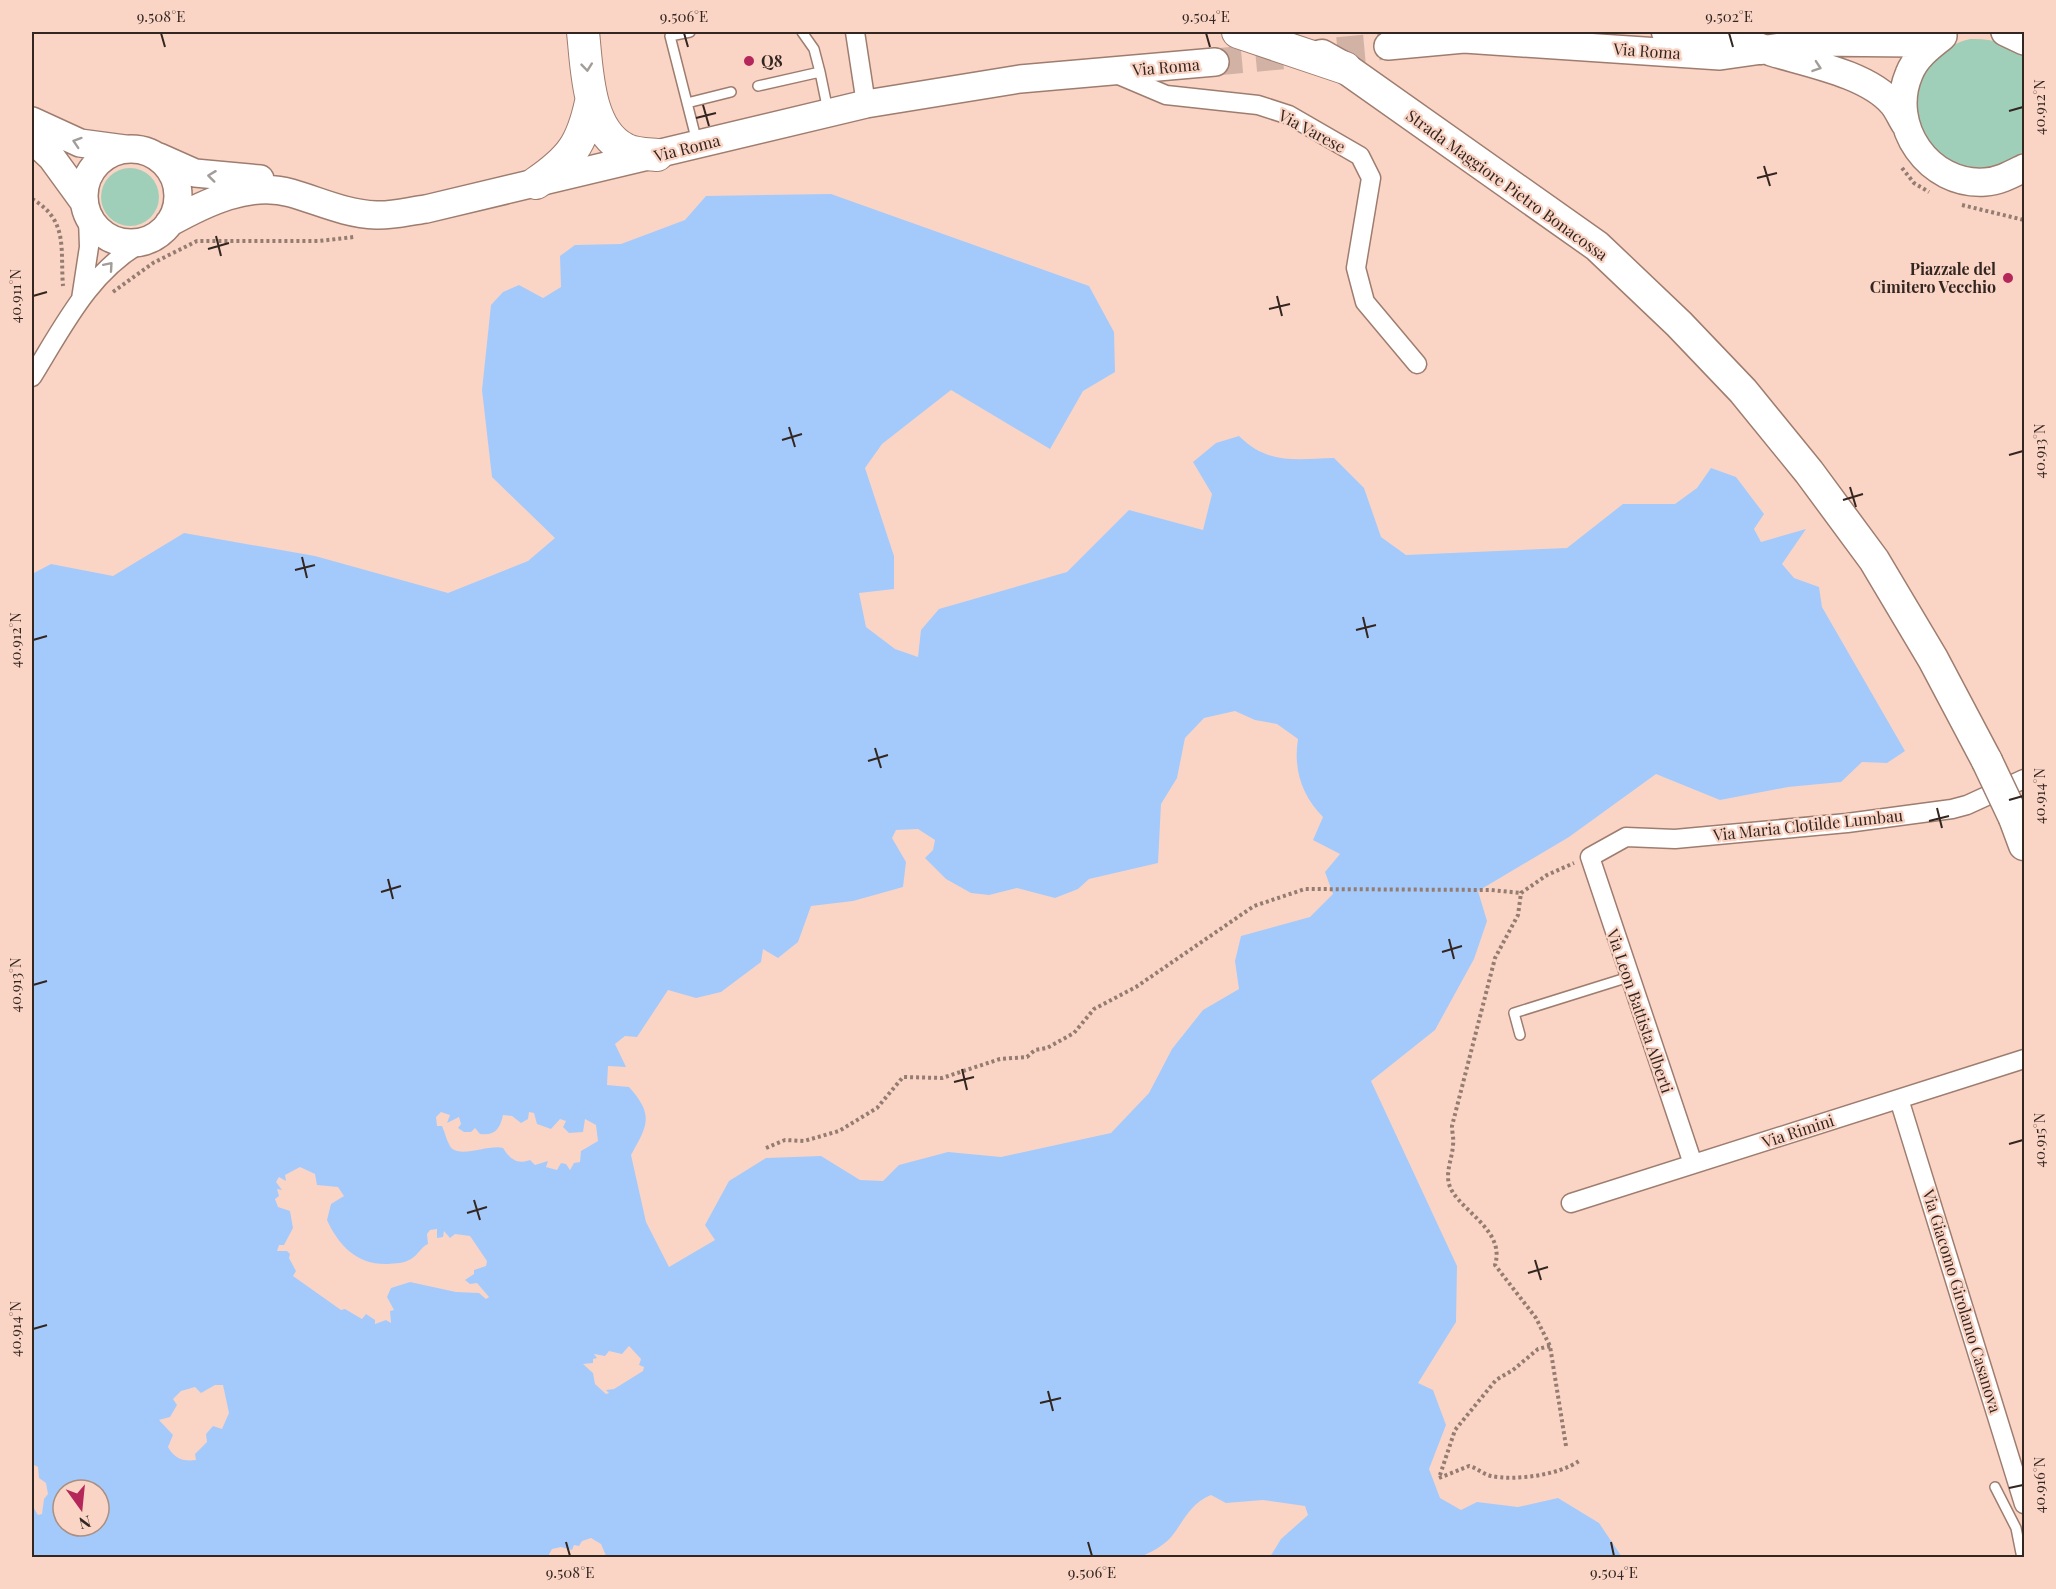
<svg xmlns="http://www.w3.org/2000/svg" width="2056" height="1589" font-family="'Playfair Display',serif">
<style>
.green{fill:#a0cfb9}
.water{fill:#a4cafc;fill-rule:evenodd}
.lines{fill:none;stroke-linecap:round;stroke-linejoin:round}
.secondary-tunnel{stroke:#d2b2a5;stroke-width:27;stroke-dasharray:27 14;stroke-linecap:butt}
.service-casing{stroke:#9e7d6f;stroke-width:12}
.minor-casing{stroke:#9e7d6f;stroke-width:21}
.secondary-casing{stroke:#9e7d6f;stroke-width:30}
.primary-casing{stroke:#9e7d6f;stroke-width:33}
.trunk-casing{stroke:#9e7d6f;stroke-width:34}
.path{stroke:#957c71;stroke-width:4;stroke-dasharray:3 3;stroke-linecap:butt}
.service{stroke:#fff;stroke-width:9}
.minor{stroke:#fff;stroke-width:18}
.secondary{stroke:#fff;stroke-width:27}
.primary{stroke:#fff;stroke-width:30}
.trunk{stroke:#fff;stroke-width:32}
.primary-bridge-casing{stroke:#9e7d6f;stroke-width:33;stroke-linecap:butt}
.primary-bridge{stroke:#fff;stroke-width:30}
.oneway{stroke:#a39d9a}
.ticks{fill:none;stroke:#33251f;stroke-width:2}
.poi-dot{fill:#b5275a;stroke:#fad5c6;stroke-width:2}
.labels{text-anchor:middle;stroke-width:4.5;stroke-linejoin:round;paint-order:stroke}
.street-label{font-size:16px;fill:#33251f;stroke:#fad5c6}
.poi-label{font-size:16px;font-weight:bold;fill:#33251f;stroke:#fad5c6;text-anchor:start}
.neatline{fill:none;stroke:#33251f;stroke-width:2}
.ticks-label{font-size:15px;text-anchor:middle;fill:#33251f}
</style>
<rect width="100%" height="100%" fill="#fad5c6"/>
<path class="green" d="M1970 39C1991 38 2008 43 2024 57V151C1990 179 1934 172 1919 126 1918 121 1914 114 1914 108 1913 75 1939 46 1970 39Z
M101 197a29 29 0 1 1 58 0a29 29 0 1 1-58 0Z"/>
<path class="water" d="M831 194 1089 286 1114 332 1115 372 1083 391 1050 449 951 390 882 444 865 468 894 556V589L859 593 866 627 895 649 918 657 921 630 939 609 1067 572 1129 510 1203 530 1212 494 1193 462 1216 443 1239 436C1268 465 1296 459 1334 458L1364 488 1381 537 1406 555 1567 548 1623 504H1675L1697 488 1711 468 1736 477 1764 514 1754 529 1761 542 1806 529 1782 564 1794 578 1819 587 1822 607 1905 751 1887 763 1862 762 1841 782 1788 787 1720 800 1656 774 1569 837 1478 891 1487 921 1474 959 1435 1030 1371 1081 1457 1266 1456 1322 1418 1383 1433 1390 1446 1425 1429 1469 1440 1498 1461 1510 1477 1502 1518 1507 1558 1498 1599 1523 1622 1557H1270L1281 1539 1308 1515 1305 1506 1263 1500 1226 1503 1211 1495C1190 1504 1185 1519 1172 1536 1165 1545 1150 1553 1140 1557L607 1558 601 1544 591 1538 582 1541 579 1546 574 1545 572 1550 561 1547 552 1549 547 1558 32 1557V1505L38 1515 42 1514 44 1499 48 1494 46 1483 39 1478 38 1467 32 1464V574L51 564 113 576 184 533 315 556 448 593 528 561 555 538 492 477 482 390 491 305 503 292 519 285 543 298 561 287 560 256 575 245 621 244 685 220 706 196ZM1235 711 1255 720 1277 724 1298 739C1293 769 1302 796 1323 817L1313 840 1340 854 1325 872 1333 894 1310 917 1241 936 1235 961 1239 989 1203 1010 1172 1049 1149 1093 1111 1133 1001 1157 948 1152 899 1165 883 1181 860 1180 821 1156 766 1158 729 1181 705 1225 715 1240 669 1267 646 1222 631 1155C648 1125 654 1115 629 1087L607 1085 608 1066 626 1067 615 1044 625 1036 637 1037 668 990 696 998 721 992 761 962 763 949 778 958 798 942 811 906 853 901 903 887 906 862 892 838 896 830 918 829 935 840 933 850 925 858 946 879 971 893 989 895 1017 888 1055 898 1078 889 1089 879 1158 863 1161 804 1177 778 1185 738 1204 718ZM441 1112 450 1115 447 1123 459 1117 461 1124 458 1128 464 1132H471L475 1128 480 1134C495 1136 500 1129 503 1115L512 1116 521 1123 528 1119 529 1112 534 1113 537 1124 551 1129 560 1119 566 1121 563 1127 569 1133 583 1132 585 1119 596 1125 598 1141 581 1151 580 1162 574 1163 570 1170 566 1164 561 1163 557 1170 546 1167 548 1161 535 1165 530 1160C517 1165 510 1159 503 1148 488 1144 455 1161 449 1144 446 1139 445 1132 442 1126H437L436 1117ZM300 1167 315 1174 317 1185 338 1187 344 1196 331 1204 327 1220C339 1246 357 1265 388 1264 396 1263 403 1264 411 1259 418 1255 421 1247 428 1244L427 1234 430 1230 437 1229V1238L443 1237 444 1231 450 1238 455 1234 470 1236 487 1261 486 1266 474 1270V1274L465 1280 470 1284 477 1283 489 1297 486 1299 479 1293 456 1292 410 1282 391 1288 387 1297 394 1310 390 1311 391 1323 386 1320 375 1324V1320L366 1314 362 1319 345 1309 341 1310 293 1276 296 1271 289 1258 290 1254 287 1251H277L279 1245H284L293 1228 290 1211 278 1207 275 1199 279 1196 277 1189 282 1190 276 1182 279 1177 286 1181 285 1175ZM629 1346 641 1359 639 1365 644 1367 643 1371 614 1389 606 1390 609 1393 606 1394 595 1384 593 1373 583 1364 593 1363V1359L597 1358 594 1354 605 1356 609 1351 622 1354ZM215 1385H223L229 1413 222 1429 213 1426 206 1434 207 1442 195 1454 196 1460C183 1462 174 1458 168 1447L173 1435 159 1420 170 1417 177 1405 173 1399 181 1391 195 1387 201 1393ZM63 1490H99V1526H63Z"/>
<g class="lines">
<path class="secondary-tunnel" d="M1215 62 1388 46"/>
<g class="service-casing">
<path id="service" d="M690 32 670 36 697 142
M802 32 814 49 820 72
M758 86 820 72 828 111
M687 103 731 92
M1520 1035 1514 1013 1629 977
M1995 1487 2016 1528 2022 1558"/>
</g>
<g class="minor-casing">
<path id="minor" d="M855 32 866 104
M1114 73 1166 95 1258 105 1289 115 1360 156 1371 178 1356 268 1365 302 1417 364
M81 299 89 247 88 218
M32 377C63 327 90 271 143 242
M1899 1099 2024 1504
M1693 1164 1590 857 1626 837 1675 839 1847 823 1952 809 1967 805 2024 779
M1571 1203 2024 1059"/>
</g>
<g class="secondary-casing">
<path id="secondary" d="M2005 32 2024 41
M1942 37C1929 47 1915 58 1909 74 1887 126 1929 186 1985 182 2000 181 2012 174 2024 168
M1388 46 1464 39 1720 56 1816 42 1912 43 1943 36
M1771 52C1807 63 1868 74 1893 104 1898 110 1901 118 1905 124
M32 121 80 143 125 149
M32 139 52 158 84 202
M84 196a47 47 0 1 1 94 0a47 47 0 1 1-94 0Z
M159 157 195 173 260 179
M169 223C205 203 249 181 291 193 319 201 346 214 376 215 392 216 410 211 426 209L866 104 1020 79 1215 62"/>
</g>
<g class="primary-casing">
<path id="primary" d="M1667 32 1722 35 1761 49
M1322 55 1345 68 1597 246 1679 324 1743 391 1809 472 1874 560 1933 659 1987 761
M2014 818 2024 845"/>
</g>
<g class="trunk-casing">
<path id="trunk" d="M583 32C587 68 587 130 625 149 634 154 646 154 657 155
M1238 32 1345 68
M536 183C571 159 582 144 591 102"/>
</g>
<path class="path" d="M1902 168 1914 183 1929 192
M32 199C69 220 60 250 63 286
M1962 205 2024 220
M113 292 153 263 197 241H319L354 237
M766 1148 785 1140 804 1141 839 1131 877 1108 903 1077 942 1078 1000 1059 1027 1057 1035 1050 1047 1048 1074 1033 1094 1009 1136 987 1254 906 1305 889 1491 890 1521 893
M1550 1346 1538 1349 1513 1370 1496 1380 1455 1430 1439 1478 1469 1466C1477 1468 1483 1474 1491 1476 1515 1481 1559 1475 1579 1461
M1566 1446 1550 1346 1536 1318 1495 1265C1505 1232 1466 1214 1452 1191 1443 1176 1452 1161 1453 1145 1454 1139 1452 1132 1452 1126L1495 958 1518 915 1521 893 1547 875 1574 863"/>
<use href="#service" class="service"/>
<use href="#minor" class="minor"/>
<use href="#secondary" class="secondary"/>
<use href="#primary" class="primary"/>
<use href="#trunk" class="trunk"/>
<g class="primary-bridge-casing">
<path id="primary-bridge" d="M1987 761 2014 818"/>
</g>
<use href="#primary-bridge" class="primary-bridge"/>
</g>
<defs><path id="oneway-chevron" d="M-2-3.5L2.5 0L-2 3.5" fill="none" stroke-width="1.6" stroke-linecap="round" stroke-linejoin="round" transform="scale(1.5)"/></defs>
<g class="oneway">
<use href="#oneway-chevron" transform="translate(587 67) rotate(84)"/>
<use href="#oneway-chevron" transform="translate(1817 67) rotate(19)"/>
<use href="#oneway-chevron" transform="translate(77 142) rotate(-162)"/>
<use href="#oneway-chevron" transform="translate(212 176) rotate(-173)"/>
<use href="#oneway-chevron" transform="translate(109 266) rotate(-49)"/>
</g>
<path class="ticks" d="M161 33 165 47M684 33 688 47M1206 33 1210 47M1729 33 1733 47M703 105 709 126M2009 111 2023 107M696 118 716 113M1764 166 1770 186M1757 178 1777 173M216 236 221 256M208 249 229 243M33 296 47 292M1277 296 1282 316M1269 309 1290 304M789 427 795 447M782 440 802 434M2009 455 2023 451M1850 487 1856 507M1843 500 1863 494M302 557 307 578M295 570 315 565M1363 617 1368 638M1356 630 1376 625M33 640 47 636M875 748 881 768M868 761 888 755M2009 800 2023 796M1937 808 1942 828M1929 821 1949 816M388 879 393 899M381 892 401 886M1449 939 1454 959M1442 952 1462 946M33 985 47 981M962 1069 967 1090M954 1082 974 1077M2009 1144 2023 1140M474 1200 480 1220M467 1213 487 1207M1535 1260 1541 1280M1528 1273 1548 1267M33 1329 47 1325M1048 1391 1053 1411M1040 1403 1061 1398M2009 1488 2023 1485M566 1542 570 1556M1088 1542 1092 1556M1611 1542 1614 1556"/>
<g class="poi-dot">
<circle cx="749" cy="61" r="6"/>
<circle cx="2008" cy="278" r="6"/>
</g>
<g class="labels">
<g class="street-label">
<text transform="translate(1647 51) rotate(4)" y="6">Via Roma</text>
<text transform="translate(1166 67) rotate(-5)" y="6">Via Roma</text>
<text transform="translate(1312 131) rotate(28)" y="6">Via Varese</text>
<text transform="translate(687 148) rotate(-14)" y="6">Via Roma</text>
<text transform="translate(1507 185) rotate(36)" y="6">Strada Maggiore Pietro Bonacossa</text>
<text transform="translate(1808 825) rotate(-6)" y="6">Via Maria Clotilde Lumbau</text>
<text transform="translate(1640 1011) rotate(71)" y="6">Via Leon Battista Alberti</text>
<text transform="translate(1798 1131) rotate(-18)" y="6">Via Rimini</text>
<text transform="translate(1962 1301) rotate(73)" y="6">Via Giacomo Girolamo Casanova</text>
</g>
<g class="poi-label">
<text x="761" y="67">Q8</text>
<text x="1996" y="275" text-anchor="end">Piazzale del<tspan x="1996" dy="18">Cimitero Vecchio</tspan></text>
</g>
</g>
<rect width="2056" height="1589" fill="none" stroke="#fad5c6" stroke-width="66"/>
<g transform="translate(81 1508) rotate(165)"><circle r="28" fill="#fad5c6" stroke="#aa8f83" stroke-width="1.5"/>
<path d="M0-4.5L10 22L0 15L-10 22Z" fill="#b5275a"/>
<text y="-9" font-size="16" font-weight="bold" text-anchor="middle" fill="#33251f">N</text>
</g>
<rect x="33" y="33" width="1990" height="1523" class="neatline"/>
<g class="ticks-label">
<text x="161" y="22">9.508°E</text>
<text x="684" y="22">9.506°E</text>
<text x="1206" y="22">9.504°E</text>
<text x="1729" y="22">9.502°E</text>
<text transform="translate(2040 107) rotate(-90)" y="5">40.912°N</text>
<text transform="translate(16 296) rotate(-90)" y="5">40.911°N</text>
<text transform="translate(2040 451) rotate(-90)" y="5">40.913°N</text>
<text transform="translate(16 640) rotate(-90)" y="5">40.912°N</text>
<text transform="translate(2040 796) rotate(-90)" y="5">40.914°N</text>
<text transform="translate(16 985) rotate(-90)" y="5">40.913°N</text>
<text transform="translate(2040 1140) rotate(-90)" y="5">40.915°N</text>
<text transform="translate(16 1329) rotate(-90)" y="5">40.914°N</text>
<text transform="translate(2040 1485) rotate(-90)" y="5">40.916°N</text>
<text x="570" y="1578">9.508°E</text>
<text x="1092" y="1578">9.506°E</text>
<text x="1614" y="1578">9.504°E</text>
</g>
</svg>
